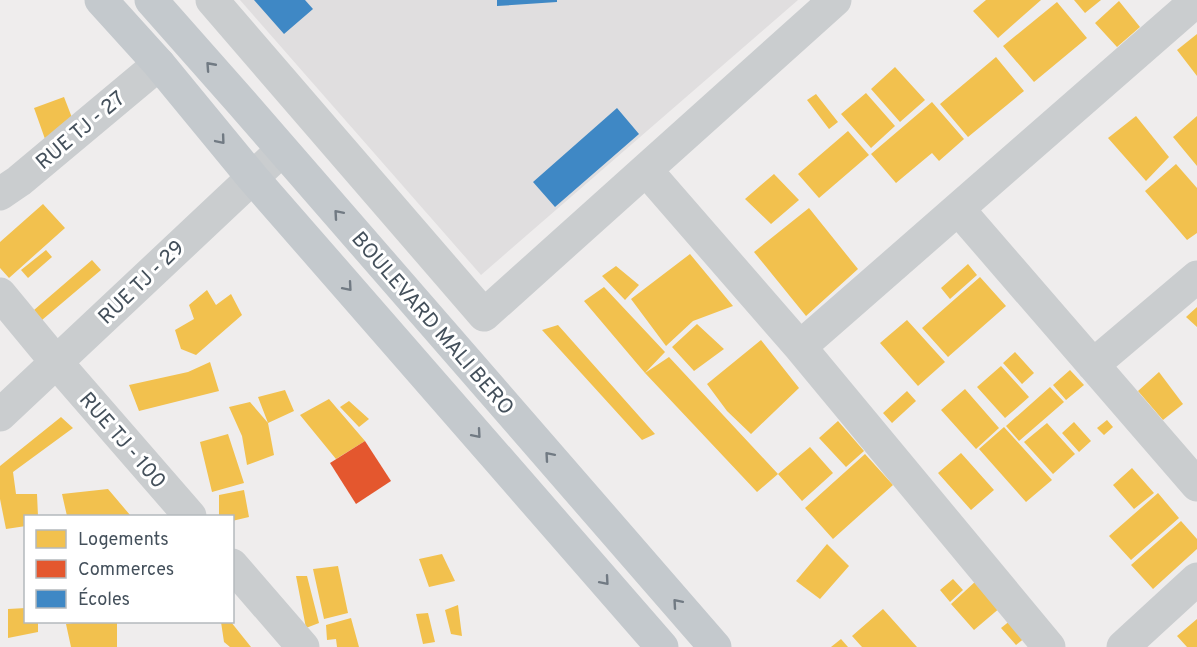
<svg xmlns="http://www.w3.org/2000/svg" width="1197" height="647" font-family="Overpass,sans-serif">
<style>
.education{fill:#e0dedf}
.homes{fill:#f2c14e}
.shops{fill:#e4572e}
.schools{fill:#3f88c5}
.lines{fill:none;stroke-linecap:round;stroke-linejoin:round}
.minor{stroke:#cacdcf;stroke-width:33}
.major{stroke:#c4c9cd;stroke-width:33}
.oneway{stroke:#717a83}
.labels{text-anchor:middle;stroke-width:6;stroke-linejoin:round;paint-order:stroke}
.street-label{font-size:21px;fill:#44505b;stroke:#fff}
</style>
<rect width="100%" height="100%" fill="#efeded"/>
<path class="education" d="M240 0H798L481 275Z"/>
<path class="homes" d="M986 0H1041L998 38 973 11Z
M1074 0H1101L1085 13Z
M1119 1 1140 27 1117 47 1095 23Z
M1057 2 1087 38 1034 82 1003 46Z
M1197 34V76L1177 50Z
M996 57 1024 91 968 137 940 104Z
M895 67 925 100 900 122 871 89Z
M866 93 895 126 871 148 841 114Z
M816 94 838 122 829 129 807 100Z
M64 97 76 128 45 139 34 108Z
M932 102 964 139 939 161 932 153 896 183 871 154Z
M1136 116 1169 157 1146 181 1108 138Z
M1197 116V166L1173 137Z
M848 131 869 155 819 198 798 174Z
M1176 164 1197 188V233L1187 240 1145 191Z
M774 174 799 200 771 224 745 199Z
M43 204 65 228 9 278 0 268V242Z
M809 208 858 269 806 316 754 252Z
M46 250 52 257 28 278 21 270Z
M690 254 733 306 693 321 666 346 631 299Z
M92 260 101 270 42 320 34 310Z
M968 264 977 275 950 299 941 288Z
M616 266 639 285 625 300 602 276Z
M980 277 1006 306 948 357 922 328Z
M604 287 665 352 645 373 584 301Z
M207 290 216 305 231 294 242 315 196 355 181 349 175 330 194 319 189 305Z
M1197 307V327L1186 317Z
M907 320 945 362 918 386 880 343Z
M697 324 724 349 694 371 672 347Z
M558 325 655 434 642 440 542 330Z
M761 340 799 388 751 434 727 411 707 384Z
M1015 352 1034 373 1022 384 1003 363Z
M669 357 778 474 757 492 645 373Z
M210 362 219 391 139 411 129 385 188 372Z
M1001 366 1029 397 1005 418 977 387Z
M1070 370 1084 385 1066 400 1053 385Z
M1159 372 1183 404 1163 420 1138 391Z
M1050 387 1064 402 1019 441 1006 426Z
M965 389 999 428 976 449 941 410Z
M285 390 294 411 268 423 258 397Z
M907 391 916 401 892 423 883 413Z
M329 399 365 441 336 459 300 415Z
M349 401 369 419 359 427 340 407Z
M250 402 268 423 274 455 247 465 242 436 229 407Z
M61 417 73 428 13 472 16 494H37L38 516H26V526L6 529 0 499V466Z
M1107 420 1113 427 1104 435 1097 428Z
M838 421 864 451 846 467 819 438Z
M1074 422 1091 441 1079 452 1062 433Z
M1047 423 1075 454 1053 474 1024 442Z
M1004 427 1052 480 1026 502 979 449Z
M228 434 244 483 212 492 200 442Z
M810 447 833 473 802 501 778 474Z
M961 453 994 490 971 510 938 473Z
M865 454 893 485 833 539 805 508Z
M1132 468 1154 493 1134 509 1113 485Z
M108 489 130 515 67 516 62 494Z
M244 490 249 517 232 521V516H219V495Z
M1158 493 1179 518 1131 560 1109 536Z
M1181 521 1197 539V549L1153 589 1131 565Z
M827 544 849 566 820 599 796 581Z
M442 554 455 581 429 587 419 559Z
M338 566 348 613 324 619 313 569Z
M296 576H307L319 623 306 628Z
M953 579 963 590 950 602 940 590Z
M977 580 1001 607 974 630 951 604Z
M458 605 462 636 451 634 445 610Z
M26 608V622H38V632L8 638V609Z
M883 609 917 647H862L852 636Z
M428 613 435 642 423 644 416 614Z
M351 618 359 647H337L336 639 327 640 326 625Z
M1197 619V647H1187L1177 636Z
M1011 620 1026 637 1016 645 1001 628Z
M80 622H117V647H71L66 624Z
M221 622H231L251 647H230L224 642Z
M841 639 848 647H831Z"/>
<path class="shops" d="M365 441 391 481 356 504 330 463Z"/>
<path class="schools" d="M254 0H305L313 9 284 34Z
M497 0H557V2L497 6Z
M617 108 639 134 555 207 533 182Z"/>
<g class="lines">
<path class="minor" d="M212 0 484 315 835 0
M646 170 800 347 1049 647
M0 194 19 181 159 64
M959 210 1197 485
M0 294 57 363 190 516
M800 347 1197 0
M1093 365 1197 277
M0 415 282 150
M232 565 303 647
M1123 647 1197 579"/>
<path class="major" d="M101 0 159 64 252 177 662 647
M151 0 242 103 715 647"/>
</g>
<defs><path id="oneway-chevron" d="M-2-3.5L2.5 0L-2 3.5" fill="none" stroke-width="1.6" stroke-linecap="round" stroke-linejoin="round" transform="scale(1.5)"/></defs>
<g class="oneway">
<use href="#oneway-chevron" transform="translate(210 66) rotate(-132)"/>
<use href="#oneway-chevron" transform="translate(221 140) rotate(50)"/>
<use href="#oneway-chevron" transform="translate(338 214) rotate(-131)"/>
<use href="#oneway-chevron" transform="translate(348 287) rotate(49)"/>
<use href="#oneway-chevron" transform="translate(477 434) rotate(49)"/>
<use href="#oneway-chevron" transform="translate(549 456) rotate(-131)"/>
<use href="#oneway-chevron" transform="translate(605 581) rotate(49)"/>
<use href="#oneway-chevron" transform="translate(677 603) rotate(-131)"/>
</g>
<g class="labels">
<g class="street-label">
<text transform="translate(80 130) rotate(-40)" y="7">RUE TJ - 27</text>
<text transform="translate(141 282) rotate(-44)" y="7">RUE TJ - 29</text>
<text transform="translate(433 323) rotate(49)" y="7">BOULEVARD MALI BERO</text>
<text transform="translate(123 440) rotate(49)" y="7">RUE TJ - 100</text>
</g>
</g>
<rect x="24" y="515" width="210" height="108" fill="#ffffff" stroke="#b4b9bd" stroke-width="1.5"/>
<rect x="36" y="530" width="30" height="18" fill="#f2c14e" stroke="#b4b9bd" stroke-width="1.5"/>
<text x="78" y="545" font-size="18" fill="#44505b">Logements</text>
<rect x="36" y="560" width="30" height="18" fill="#e4572e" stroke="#b4b9bd" stroke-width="1.5"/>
<text x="78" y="575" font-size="18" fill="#44505b">Commerces</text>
<rect x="36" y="590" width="30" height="18" fill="#3f88c5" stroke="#b4b9bd" stroke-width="1.5"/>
<text x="78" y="605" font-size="18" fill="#44505b">Écoles</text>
</svg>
